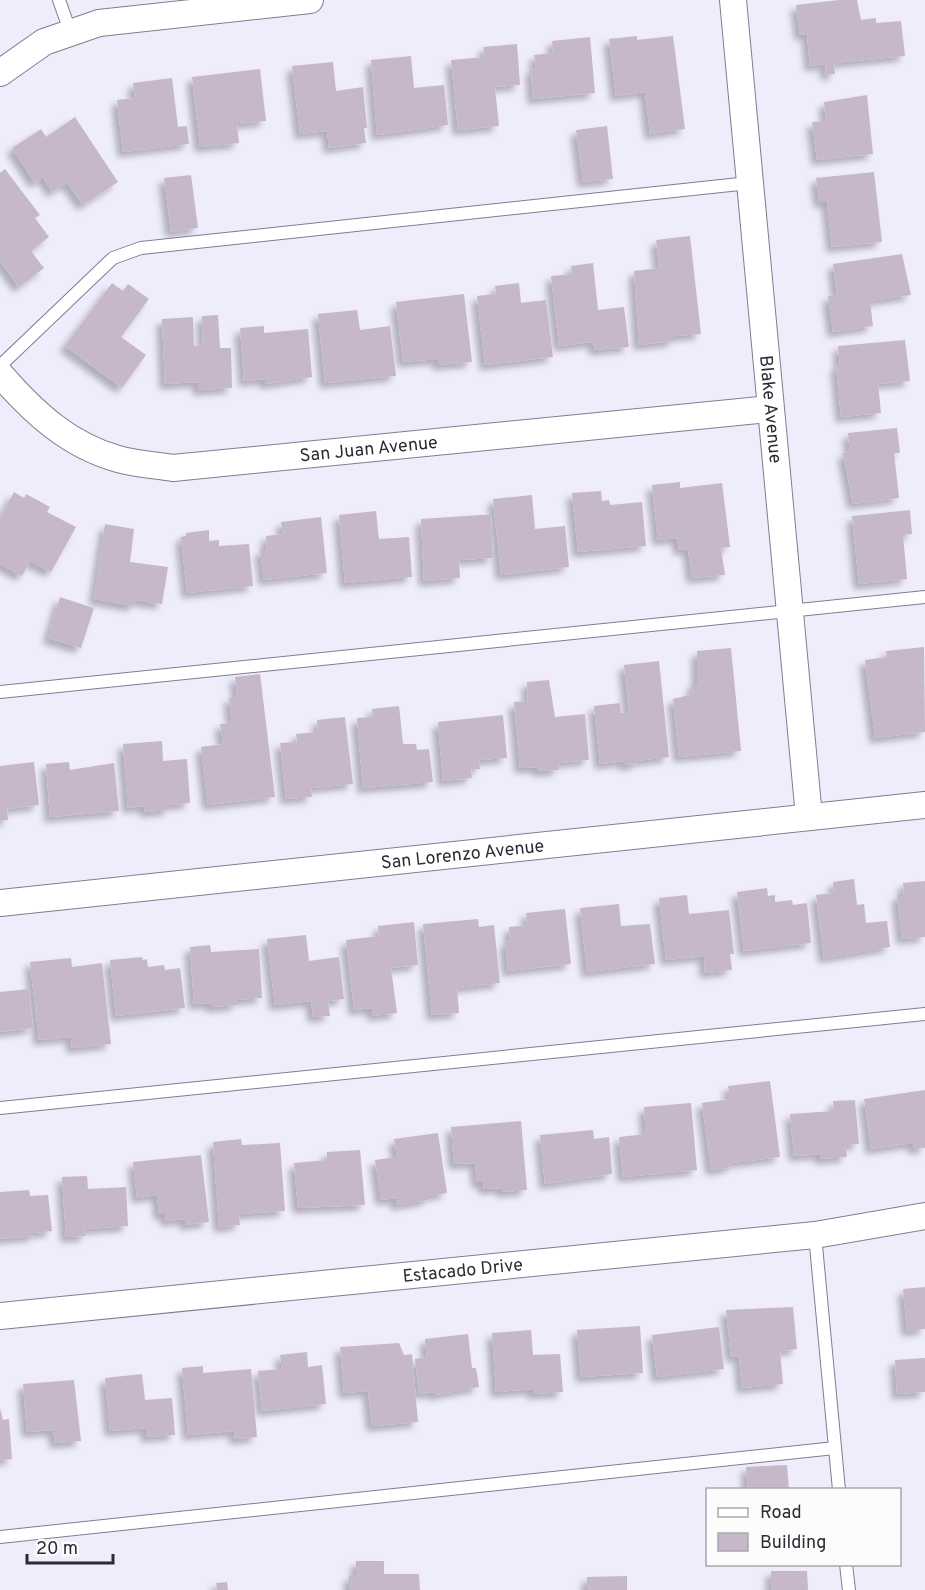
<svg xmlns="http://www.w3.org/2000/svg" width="925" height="1590" font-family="Overpass,sans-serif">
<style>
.building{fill:#c6b8c9;filter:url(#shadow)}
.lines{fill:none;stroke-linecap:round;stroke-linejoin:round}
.service-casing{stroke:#817d90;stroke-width:14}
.minor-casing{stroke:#817d90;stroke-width:28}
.service{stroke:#fff;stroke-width:12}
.minor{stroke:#fff;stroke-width:26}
.labels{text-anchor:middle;stroke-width:4.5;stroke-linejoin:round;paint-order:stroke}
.street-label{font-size:18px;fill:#2c2a32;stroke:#fcfcfc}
</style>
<defs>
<filter id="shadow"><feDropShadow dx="-5.5" dy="5.5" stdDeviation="3" flood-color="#0004"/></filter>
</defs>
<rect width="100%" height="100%" fill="#efecfc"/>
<path class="building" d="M839 0H857L861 20 876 18V23L901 21 905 56 834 63 835 74 826 75 825 64 810 66 807 34 800 35 796 5Z
M637 36V40L673 36 685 129 650 134 645 92 616 96 609 39Z
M590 37 595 93 533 99 531 69 536 68 534 55 553 53 552 41Z
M517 44 520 85 495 87 499 126 458 130 451 60 485 57 483 47Z
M411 56 414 88 444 85 448 125 377 135 371 60Z
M333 62 336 91 363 87 367 128H364L366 143 329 148 327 131 300 134 292 66Z
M260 69 266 121 237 124 239 143 200 147 192 77Z
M172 78 178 127 187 126 189 144 123 152 117 100 135 98 133 83Z
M867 95 873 154 817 160 812 122 826 121 824 102Z
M75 117 118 182 83 205 67 183 52 192 43 177 35 183 12 148 41 129 46 137Z
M607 126 613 179 583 182 576 130Z
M5 169 40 215 35 218 49 237 31 251 44 268 19 287 0 261V173Z
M874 172 882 242 832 247 827 202H819L816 178Z
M191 175 198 228 171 232 164 178Z
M690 236 701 334 674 336V341L639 345 634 271 659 268 656 240Z
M902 254 911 295 870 301 873 326 833 332 828 296 837 295 833 264Z
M593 263 598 310 624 307 629 347 595 350 593 342 559 346 551 276 572 274 571 266Z
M112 283 123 291 128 284 149 299 121 337 146 355 122 388 65 346Z
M519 283 521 303 546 300 553 357 485 365 477 296 496 294 495 286Z
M464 294 472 362 438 365V359L403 362 396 302Z
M357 310 360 330 390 326 396 376 325 383 318 314Z
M218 315 220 348H231L232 388 198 390V382L165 384 162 319 193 317 194 346H203L202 316Z
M264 326V333L308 329 312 377 266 384 265 379 244 381 240 328Z
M905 340 910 381 878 384 881 413 841 417 836 365H840L838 346Z
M897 428 900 453H894L899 498 853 504 843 453 850 452 848 433Z
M680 482V488L722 483 730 547 721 548 725 575 692 578 688 549 679 550 677 538 658 540 652 485Z
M601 491 602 501 609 500 610 505 642 502 646 546 578 552 572 493Z
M14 492 24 498 26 494 50 507 47 512 76 527 51 572 30 561 22 576 0 564V518Z
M532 495 535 529 565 526 569 567 501 575 493 499Z
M910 510 912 534 903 535 907 579 859 584 852 516Z
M376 511 379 539 409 537 412 577 345 583 339 515Z
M480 515H491L493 558 459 560 460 578 424 581 421 519Z
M321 517 327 573 264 580 260 550H267L266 536 283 534 281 522Z
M105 524 134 529 130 562 168 567 162 604 135 600 134 606 94 599Z
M209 530V541L219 540V546L249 544 253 586 187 593 181 537 186 536V533Z
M60 597 94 608 81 648 48 638Z
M924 647 925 732 875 738 865 660 887 657 886 651Z
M731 648 741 751 679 757 673 699 693 694 692 684H697V651Z
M659 661 669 757 636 761 637 764 624 765V761L600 764 594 706 620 703 621 713 629 712 624 665Z
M260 674 275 797 208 805 201 747 223 744 220 724 232 723 229 698 237 697 235 677Z
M549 680 555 717 585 714 589 760 558 763 559 770 537 771V767L520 768 514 702 528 701 527 682Z
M399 706 403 744H416L417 750 429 749 433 782 363 788 357 718 373 717 372 709Z
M503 715 507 758 479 760 480 769 471 770 472 778 443 781 438 722Z
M345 717 353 784 311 788 312 797 286 799 280 743 297 742 296 734 318 732 317 720Z
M162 741 163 761 187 759 190 803 169 805V810L145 812 144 806 128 808 123 744Z
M34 762 39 805 7 809 8 820 0 821V766Z
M69 762 70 770 114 763 119 811 50 817 46 764Z
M854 879 857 905 864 904 866 923 887 921 890 947 824 958 816 895 834 893 833 882Z
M925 881V937L902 939 897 895H904L903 883Z
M767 888 768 896 775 895V902L792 900 793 905 807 903 811 943 744 951 737 892Z
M687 895 689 914 729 910 734 954H730L732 970 705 973 704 956 666 960 659 898Z
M619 904 621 926 650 924 655 964 587 972 580 908Z
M565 909 571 964 508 971 505 942 510 941 509 927 527 925 526 913Z
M478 919 479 927 494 925 500 983 457 988 459 1013 432 1015 423 924Z
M414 922 418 965 391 968 397 1013 373 1016 372 1008 354 1010 346 940 379 936 378 926Z
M306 935 309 961 339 957 344 999 328 1001 330 1016 313 1017 311 1001 275 1005 267 939Z
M210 945 211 952 259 949 262 998 236 1000 237 1005 211 1007V1003L194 1004 190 947Z
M142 957 143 960 147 959 148 967 164 965 165 970 180 968 185 1008 116 1016 110 960Z
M71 958 72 967 102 963 111 1044 72 1048 71 1037 39 1040 30 962Z
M29 989 33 1028 0 1032V992Z
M770 1081 780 1157 731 1163 732 1167 711 1170 702 1103 730 1099 728 1086Z
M925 1090V1148L914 1149 913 1143 871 1149 864 1099Z
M855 1100 859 1144 845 1145 847 1157 820 1159V1154L794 1156 790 1114 834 1111 833 1101Z
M691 1103 697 1170 623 1177 619 1137 646 1134 644 1107Z
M521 1121 527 1190 502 1192V1188L484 1189 483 1182H477L475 1163 454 1164 451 1127Z
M593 1130 594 1139 609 1137 612 1174 545 1184 540 1135Z
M438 1133 447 1193 428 1196V1200L396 1205V1198L381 1200 375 1160 397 1157 394 1139Z
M241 1139 242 1145 280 1143 285 1211 239 1214 240 1225 219 1227 213 1142Z
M360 1150 365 1205 298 1208 294 1163 327 1160V1152Z
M201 1155 209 1222 185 1225V1219L166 1221 165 1214H159L157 1195 137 1198 133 1162Z
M87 1176 88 1189 126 1187 128 1226 85 1229 86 1236 66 1237 62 1177Z
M29 1190 30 1196 48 1195 52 1231 34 1233V1236L0 1239V1192Z
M925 1287V1329L907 1331 903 1289Z
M793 1307 797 1349 780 1351 783 1384 742 1388 739 1356 731 1357 726 1310Z
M640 1326 643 1373 581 1377 577 1330Z
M719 1327 724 1369 657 1377 652 1335Z
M531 1330 533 1355 560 1354 563 1392 533 1394V1389L496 1392 492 1333Z
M468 1334 472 1368H476L479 1387 434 1395V1392L419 1394 415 1359 427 1357 425 1339Z
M399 1343 404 1355 412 1354 418 1422 372 1426 368 1391 344 1393 340 1347Z
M307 1352 308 1367 322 1365 326 1404 262 1411 258 1371 282 1369 280 1355Z
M925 1358V1392L897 1394 895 1360Z
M203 1366V1373L251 1369 257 1437 235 1439 234 1431 188 1435 182 1368Z
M142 1374 145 1400 172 1398 175 1435 146 1437V1428L110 1431 105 1378Z
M74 1380 81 1441 55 1443 53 1430 27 1432 23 1384Z
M0 1408 3 1420 9 1419 12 1459 0 1460Z
M787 1465 789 1490H748L746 1467Z
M356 1561H384V1574H419L420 1590H349V1576H356Z
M771 1571H807L808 1590H771Z
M627 1576V1590H587V1577Z
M227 1582 228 1590H217L216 1583Z"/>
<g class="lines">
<g class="service-casing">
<path id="service" d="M59 0 70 31
M0 366 113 258 141 248 749 183
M0 692 925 597
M0 1108 925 1014
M815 1235 839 1490
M0 1537 835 1448
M846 1564 849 1590"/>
</g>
<g class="minor-casing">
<g id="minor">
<path id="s1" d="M733 0 809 817"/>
<path d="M0 73 44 42 99 23 310 0"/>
<path id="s2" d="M0 374C33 412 68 445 118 459 135 464 155 465 173 468L769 409"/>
<path id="s3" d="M0 903 925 805"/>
<path id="s4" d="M0 1316 815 1235 925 1216"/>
</g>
</g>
<use href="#service" class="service"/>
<use href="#minor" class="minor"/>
</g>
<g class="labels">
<g class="street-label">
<text dy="6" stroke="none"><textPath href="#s1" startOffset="411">Blake Avenue</textPath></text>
<text dy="6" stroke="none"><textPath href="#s2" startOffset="400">San Juan Avenue</textPath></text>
<text dy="6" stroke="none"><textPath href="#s3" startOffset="465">San Lorenzo Avenue</textPath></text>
<text dy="6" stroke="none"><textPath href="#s4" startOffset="465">Estacado Drive</textPath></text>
</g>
</g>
<rect x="706" y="1488" width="195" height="78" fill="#fcfcfc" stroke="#a9a8ab" stroke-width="1.5"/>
<rect x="718" y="1508" width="30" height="9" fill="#ffffff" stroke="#a9a8ab" stroke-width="1.5"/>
<text x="760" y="1518" font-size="18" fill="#2c2a32">Road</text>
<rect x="718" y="1533" width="30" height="18" fill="#c6b8c9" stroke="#a9a8ab" stroke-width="1.5"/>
<text x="760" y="1548" font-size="18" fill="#2c2a32">Building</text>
<path d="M27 1554v9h86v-9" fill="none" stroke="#2c2a32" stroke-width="3"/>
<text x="36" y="1554" font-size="18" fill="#2c2a32" stroke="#fcfcfc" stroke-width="4.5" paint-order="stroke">20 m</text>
</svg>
